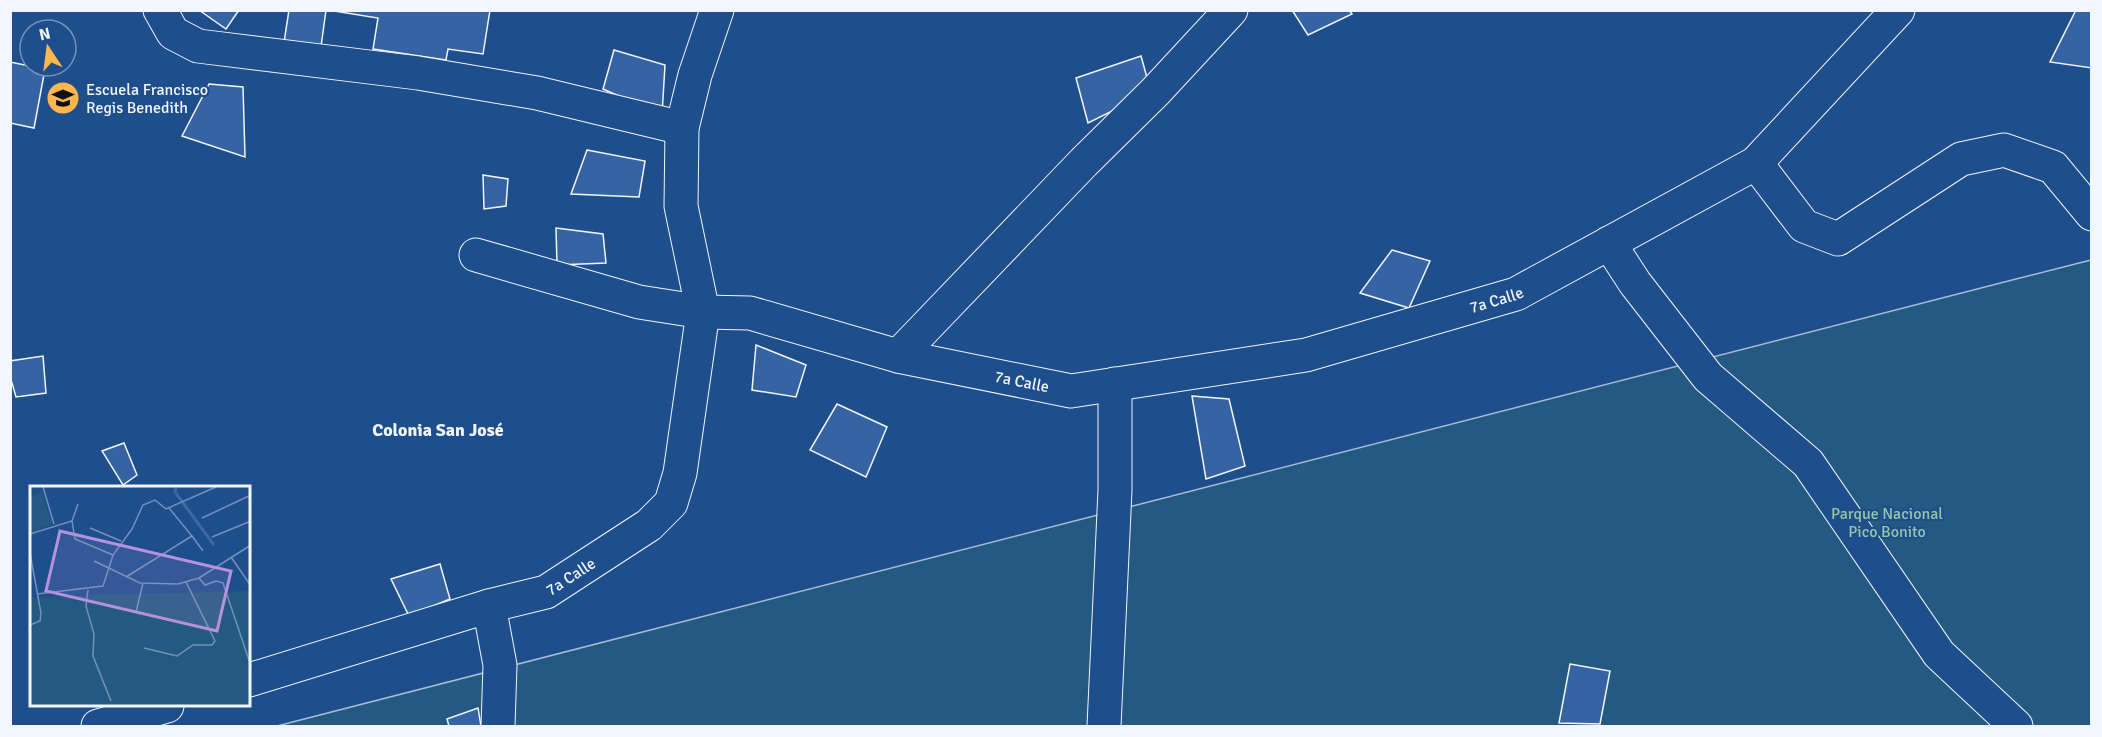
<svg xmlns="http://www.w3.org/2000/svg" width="2102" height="737" font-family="Signika,sans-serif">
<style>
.green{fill:#245a82;stroke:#a8bbd7;stroke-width:1.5}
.building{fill:#3563a3;stroke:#f2f6ff;stroke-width:1.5}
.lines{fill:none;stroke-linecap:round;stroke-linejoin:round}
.minor-casing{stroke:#f2f6ff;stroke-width:35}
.minor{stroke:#1f4e8c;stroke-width:33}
.labels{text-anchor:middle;stroke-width:4.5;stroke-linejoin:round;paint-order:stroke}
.poi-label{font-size:16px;fill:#f2f6ff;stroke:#1f4e8c;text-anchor:start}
.street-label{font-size:16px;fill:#f2f6ff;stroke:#1f4e8c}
.park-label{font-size:16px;fill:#97c8a6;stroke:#1f4e8c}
.neighbourhood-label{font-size:18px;font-weight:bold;fill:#f2f6ff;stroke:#1f4e8c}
.inset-river{fill:none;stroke:#3b69a3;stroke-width:3}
.inset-road{fill:none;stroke:#7391ba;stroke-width:1.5}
.view{fill:#b691df;fill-opacity:0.15;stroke:#b691df;stroke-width:3}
.inset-edge{fill:none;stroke:#f2f6ff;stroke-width:3}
</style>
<rect width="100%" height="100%" fill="#1f4e8c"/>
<path class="green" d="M2091 260V726H277L2016 279Z"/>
<path class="building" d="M199 10H239L226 29Z
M289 10H326L320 54 283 49Z
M328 10H490L483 54 448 49 446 60 373 49 378 18Z
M1292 10H1349L1352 14 1308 35Z
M2076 10H2092V68L2050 62Z
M614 50 665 65 662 115 603 89Z
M1141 56 1151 92 1088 123 1076 78Z
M10 62 45 69 34 128 10 123Z
M209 84 243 87 245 157 182 136Z
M587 150 645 161 639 197 571 194Z
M483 175 508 179 506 206 484 209Z
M556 228 603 234 606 263 557 265Z
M1392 250 1430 261 1409 308 1360 293Z
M756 345 806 365 796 397 752 390Z
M43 356 46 393 16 397 10 376V361Z
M1192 396 1229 399 1245 466 1206 479Z
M837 404 887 427 866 477 810 450Z
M124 443 137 475 123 485 102 451Z
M440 564 450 599 409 616 391 579Z
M1570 664 1610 671 1600 724 1559 723Z
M478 708 481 726H449L447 719Z"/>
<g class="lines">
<g class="minor-casing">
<g id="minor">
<path d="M160 10 173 33 198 46 418 73 537 93 682 128"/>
<path d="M1756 163 1804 226 1838 239 1961 159 2004 150 2053 167 2092 214"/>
<path d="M1609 243 1635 283 1708 377 1808 463 1939 654 2016 726"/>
<path id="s1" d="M476 255 639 302 703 312 750 313 898 356 1071 391 1306 355 1516 294 1756 163 1898 10"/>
<path d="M898 356 1084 162 1155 92 1231 10"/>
<path d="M489 606 500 665 498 726"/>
<path id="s2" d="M249 680 489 606 546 592 649 525 671 503 680 473 703 312 681 206 682 128 695 75 717 10"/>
<path d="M98 726 167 706"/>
<path d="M1104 726 1115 490V384"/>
</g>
</g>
<use href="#minor" class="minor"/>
</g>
<defs>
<g id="school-disc" transform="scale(1.725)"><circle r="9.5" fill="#ffb74d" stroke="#1f4e8c"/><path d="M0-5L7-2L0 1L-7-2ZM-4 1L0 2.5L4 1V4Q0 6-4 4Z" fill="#111"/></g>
</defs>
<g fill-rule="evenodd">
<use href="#school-disc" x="63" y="98"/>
</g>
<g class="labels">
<g class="poi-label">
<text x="86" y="95">Escuela Francisco<tspan x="86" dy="18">Regis Benedith</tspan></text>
</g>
<g class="street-label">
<text dy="6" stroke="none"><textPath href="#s1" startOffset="1048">7a Calle</textPath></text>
<text dy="6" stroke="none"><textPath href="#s1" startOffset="562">7a Calle</textPath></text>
<text dy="6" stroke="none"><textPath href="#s2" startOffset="339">7a Calle</textPath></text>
</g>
<g class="park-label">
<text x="1887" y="519">Parque Nacional<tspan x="1887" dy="18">Pico Bonito</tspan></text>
</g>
<g class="neighbourhood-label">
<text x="438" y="436">Colonia San José</text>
</g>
</g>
<g transform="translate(30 486)">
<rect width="220" height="220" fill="#1f4e8c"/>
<path d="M11 6 22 37 0 47V11ZM220 105V220H0V111Z" fill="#245a82"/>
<path class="inset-river" d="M146 1 145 6 184 59"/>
<path class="inset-road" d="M13 1 24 38M172 32 221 9M42 35 45 53 83 69M60 42 91 55M0 48 42 35 48 18M162 50 173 65M182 51 221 35M0 67 11 127 10 135 0 139M201 71 221 100M64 75 110 97 148 98 169 92 221 59M96 91 162 50 139 22M169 92 175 99 186 95 193 97 221 180M58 104 56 120 64 148 63 170 81 215M7 108 73 100 83 69 102 43 113 19 125 14 136 23 186 1M106 126 113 97M114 162 147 170 163 159H182L185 155 156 96"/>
<path class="view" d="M30 45 201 85 187 145 16 105Z"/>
<rect width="220" height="220" class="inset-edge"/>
</g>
<rect width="2102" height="737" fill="none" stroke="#f2f6ff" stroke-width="24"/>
<g transform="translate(48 48) rotate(347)"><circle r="28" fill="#1f4e8c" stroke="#7391ba" stroke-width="1.5"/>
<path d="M0-4.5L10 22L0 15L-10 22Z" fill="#ffb74d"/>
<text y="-9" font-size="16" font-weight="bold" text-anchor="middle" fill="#f2f6ff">N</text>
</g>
</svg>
